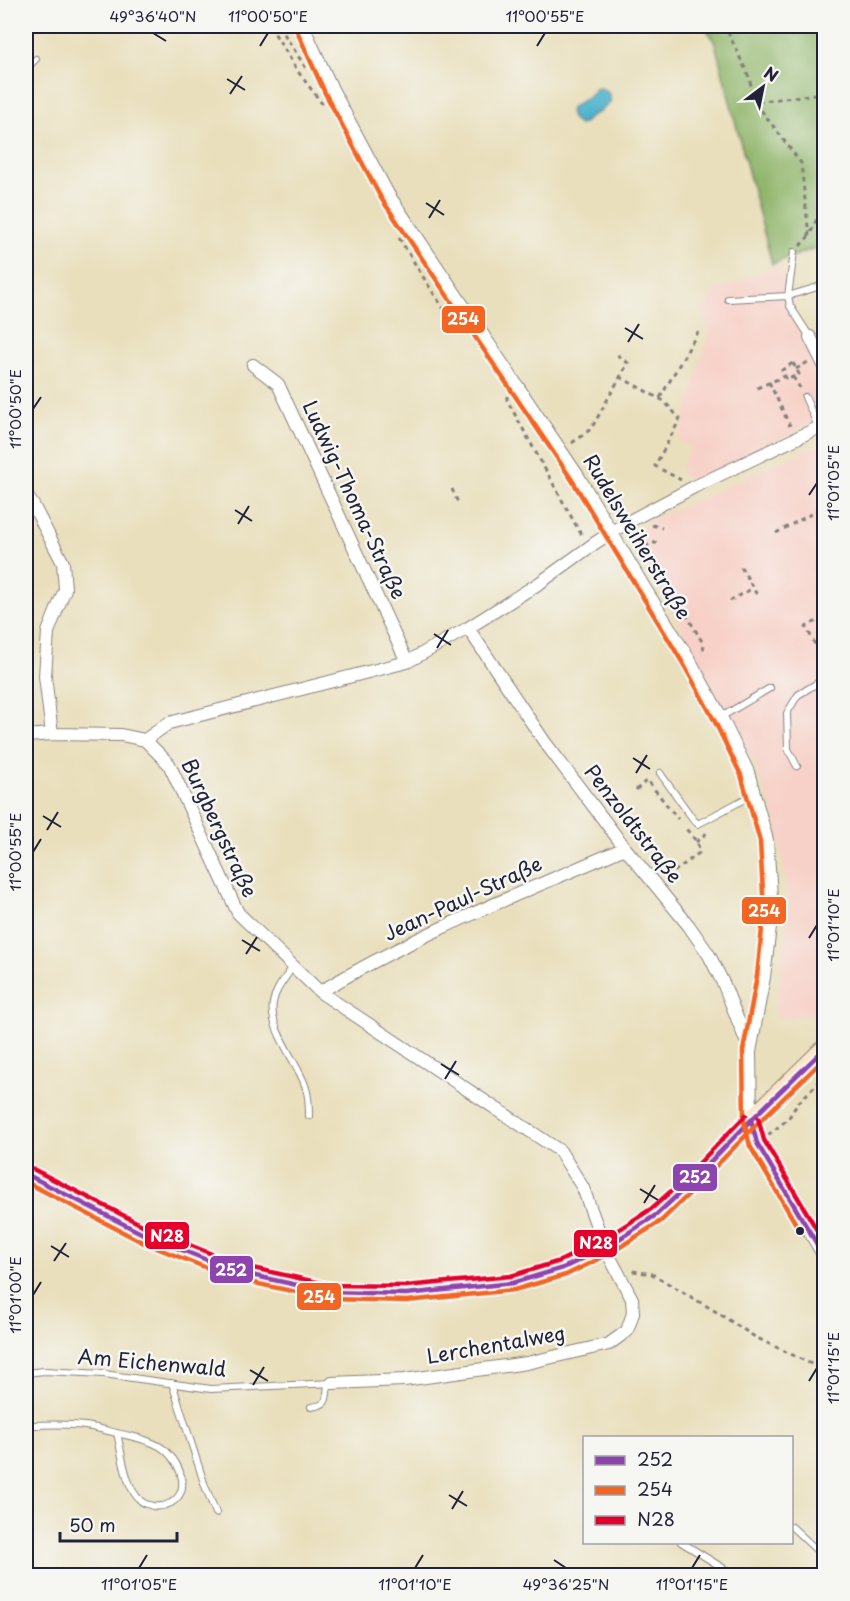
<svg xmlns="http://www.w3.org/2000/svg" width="850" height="1601" font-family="'Playpen Sans',sans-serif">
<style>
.built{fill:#f7d1c8}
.forest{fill:#91b66c;stroke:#5a6c54;stroke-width:1.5}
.water{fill:#4fb4ce;stroke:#386b84;stroke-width:1.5}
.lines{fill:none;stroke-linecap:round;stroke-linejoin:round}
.lane-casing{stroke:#86807c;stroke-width:8}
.street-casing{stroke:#86807c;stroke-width:14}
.secondary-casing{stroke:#86807c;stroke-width:20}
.path{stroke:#86807c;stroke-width:3;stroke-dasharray:4.5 4.5;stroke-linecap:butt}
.lane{stroke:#fff;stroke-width:6}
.street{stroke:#fff;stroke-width:12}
.secondary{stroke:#fde5c5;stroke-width:18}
.bus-1-casing{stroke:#f6f6f2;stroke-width:9}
.bus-2-casing{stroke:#f6f6f2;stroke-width:9}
.bus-3-casing{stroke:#f6f6f2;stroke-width:9}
.bus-1{stroke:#8e44ad;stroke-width:4.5}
.bus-2{stroke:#f26522;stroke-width:4.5}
.bus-3{stroke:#e4002b;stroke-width:4.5}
.ticks{fill:none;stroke:#22223b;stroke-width:2}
.bus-dot{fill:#22223b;stroke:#f6f6f2;stroke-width:2}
.labels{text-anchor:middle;stroke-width:5;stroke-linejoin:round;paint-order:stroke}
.street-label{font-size:20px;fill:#22223b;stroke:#f6f6f2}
.line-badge{stroke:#f6f6f2;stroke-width:2}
.badge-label{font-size:16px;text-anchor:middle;font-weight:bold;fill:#fff}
.neatline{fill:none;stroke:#22223b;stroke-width:2}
.ticks-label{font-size:15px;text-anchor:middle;fill:#22223b}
</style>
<rect width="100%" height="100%" fill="#f6f6f2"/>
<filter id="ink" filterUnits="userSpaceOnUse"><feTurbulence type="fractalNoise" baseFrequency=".0167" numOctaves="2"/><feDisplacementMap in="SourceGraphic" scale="12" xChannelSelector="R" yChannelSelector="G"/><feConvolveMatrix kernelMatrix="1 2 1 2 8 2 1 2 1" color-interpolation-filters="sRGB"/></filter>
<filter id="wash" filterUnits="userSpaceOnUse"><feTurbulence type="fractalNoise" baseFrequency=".008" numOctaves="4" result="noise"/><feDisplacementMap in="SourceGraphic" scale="24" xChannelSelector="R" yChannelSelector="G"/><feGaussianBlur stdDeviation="1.35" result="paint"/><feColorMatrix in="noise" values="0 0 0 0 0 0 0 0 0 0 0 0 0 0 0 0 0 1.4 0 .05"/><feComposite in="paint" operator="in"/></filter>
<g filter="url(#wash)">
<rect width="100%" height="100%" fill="#e9dfbc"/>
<path class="built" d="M778 266 824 375V417L694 482 680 473 690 447 679 440 710 329 702 311 717 290Z
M824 442V1012L775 1019 789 904 778 829 755 763 636 545 644 524Z"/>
<path class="forest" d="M705 26H824V245L772 264 715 43Z"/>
<path class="water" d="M600 88C608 91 611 95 610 103L606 105 598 113C588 114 588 123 579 125 573 120 569 116 571 108L589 96 596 89Z"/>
</g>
<g filter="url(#ink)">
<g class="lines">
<g class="lane-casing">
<path id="lane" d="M26 69 36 59
M794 252 788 296 790 306 810 337
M728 299 788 296 824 285
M815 346 824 342
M805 397 824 440
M721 717 770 688
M797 766 788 749 787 713 798 695 824 679
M660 773 693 819 698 824 754 794
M822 810 824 813
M293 966C286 978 275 989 273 1003 268 1029 299 1064 306 1088 309 1097 309 1107 309 1116
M26 1373 44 1371 104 1374 211 1389 332 1383
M172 1383 205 1486 216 1513
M311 1407C329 1405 326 1400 328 1383
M26 1425C45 1425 65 1423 85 1426 100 1428 115 1433 130 1436 142 1439 158 1443 167 1452 181 1466 191 1491 171 1503 165 1506 159 1507 153 1506 149 1505 144 1504 141 1501 125 1488 122 1453 117 1433
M792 1527 824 1557
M681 1542 736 1576"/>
</g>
<g class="street-casing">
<path id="street" d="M303 26 332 89 388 194 578 476 644 587 690 661 721 717 748 772 767 840 772 910 764 977 750 1052 751 1120 757 1143 824 1256
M810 337 824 365
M253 365 278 384 407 662
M26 495 33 505 63 563 65 589 48 632 45 676 52 734
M468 628 544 741 625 848 689 926 709 955 724 985 750 1051
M26 736 52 734 121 735 145 740 169 764 238 913 320 992 560 1151 583 1188 605 1248 632 1299 633 1313 627 1331 609 1344 527 1363 404 1380 332 1383
M145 740 169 723 407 662 468 628 541 582 595 543 626 523 694 487 824 425
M320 992C416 934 522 893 625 848"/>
</g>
<g class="secondary-casing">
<path id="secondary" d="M26 1174 147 1236 237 1272 329 1292 406 1294 455 1290 513 1283 563 1268 605 1248 656 1215 683 1190 751 1120 824 1049"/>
</g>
<path class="path" d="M270 26 299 73 323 105
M279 26 307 70
M728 32 749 77 755 102
M809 236 801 163 755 102 824 93
M399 238C410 255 452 327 465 334
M800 246 809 236 824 204
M793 363 799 374 787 380 782 370Z
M796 369 808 362
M620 377 664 401 680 419 655 466 681 480
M793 377 800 388
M769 382 790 426
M757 388 785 376
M507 396V400L578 529 582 535
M660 398 698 332
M572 443 591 429 628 363 616 354
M452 489 459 505
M652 525 662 528
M776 533 824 507
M637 551 652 543H657
M741 567 757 595
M824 572 818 576 824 587
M730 601 753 588
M686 614 704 645 702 654
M824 617 806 627 816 646 824 642
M636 790 647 780 678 819
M696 842 708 832
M667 877 699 853C700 843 692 836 686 829
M768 1135 788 1119 798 1103 824 1077
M633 1271 652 1274 715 1311 755 1337 824 1370"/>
<use href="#lane" class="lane"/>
<use href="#street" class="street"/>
<use href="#secondary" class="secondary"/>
<g class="bus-1-casing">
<path id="bus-1" d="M751 1120 757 1143 824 1256
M26 1174 147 1236 237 1272 329 1292 406 1294 513 1283 563 1268 605 1248 656 1215 683 1190 751 1120 824 1049"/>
</g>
<g class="bus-2-casing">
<path id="bus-2" d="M296 29 325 93 381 198 572 480 684 665 714 720 741 775 760 841 764 910 757 976 743 1051 744 1121 750 1146 800 1231
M26 1182 144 1243 235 1279 329 1299 407 1301 514 1290 566 1275 609 1254 661 1221 688 1195 756 1125 824 1059"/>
</g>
<g class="bus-3-casing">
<path id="bus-3" d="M758 1118 764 1140 824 1242
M29 1167 150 1229 239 1265 330 1285 406 1286 511 1276 560 1261 601 1241 651 1209 678 1185 746 1115"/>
</g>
<use href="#bus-1" class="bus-1"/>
<use href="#bus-2" class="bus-2"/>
<use href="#bus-3" class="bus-3"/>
</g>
</g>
<path class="ticks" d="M153 33 166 41M260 46 268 33M537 46 545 33M227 79 245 90M230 94 242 76M426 203 444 215M429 218 440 200M625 328 643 339M628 342 639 324M33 409 41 397M809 495 817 483M235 510 252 521M238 524 249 506M434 634 451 645M437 648 448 630M633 758 650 769M636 773 647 755M43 816 61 827M47 830 58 812M33 852 41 839M809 938 817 925M242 940 260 951M246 954 257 937M441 1064 459 1075M445 1079 456 1061M640 1189 658 1200M644 1203 655 1185M51 1246 69 1257M54 1261 66 1243M33 1295 41 1282M250 1370 268 1381M809 1381 817 1368M253 1385 264 1367M449 1495 467 1506M452 1509 463 1491M554 1560 566 1568M139 1568 147 1555M415 1568 423 1555M692 1568 700 1555"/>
<circle class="bus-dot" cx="800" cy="1231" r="5"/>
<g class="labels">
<g class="street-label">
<text transform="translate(354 500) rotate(65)" y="7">Ludwig-Thoma-Straße</text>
<text transform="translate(637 537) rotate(59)" y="7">Rudelsweiherstraße</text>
<text transform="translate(633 824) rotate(52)" y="7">Penzoldtstraße</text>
<text transform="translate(219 828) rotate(65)" y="7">Burgbergstraße</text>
<text transform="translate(463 899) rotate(-25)" y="7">Jean-Paul-Straße</text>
<text transform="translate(496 1345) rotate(-10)" y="7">Lerchentalweg</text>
<text transform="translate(152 1363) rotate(5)" y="7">Am Eichenwald</text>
</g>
</g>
<g class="line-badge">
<rect x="441" y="305" width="45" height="29" rx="6" fill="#f26522"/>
<rect x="741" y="896" width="46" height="29" rx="6" fill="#f26522"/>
<rect x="672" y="1163" width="46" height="29" rx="6" fill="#8e44ad"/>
<rect x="144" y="1221" width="46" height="29" rx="6" fill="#e4002b"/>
<rect x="573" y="1229" width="45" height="29" rx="6" fill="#e4002b"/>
<rect x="209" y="1255" width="45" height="29" rx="6" fill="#8e44ad"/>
<rect x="296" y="1282" width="46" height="29" rx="6" fill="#f26522"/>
</g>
<g class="badge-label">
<text x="463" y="325">254</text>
<text x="764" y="917">254</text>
<text x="695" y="1183">252</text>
<text x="167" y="1242">N28</text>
<text x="596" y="1249">N28</text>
<text x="231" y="1276">252</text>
<text x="319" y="1303">254</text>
</g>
<rect width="850" height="1601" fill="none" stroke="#f6f6f2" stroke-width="66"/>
<rect x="583" y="1436" width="210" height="108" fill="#f6f6f2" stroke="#a1a1a9" stroke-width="1.5"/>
<rect x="595" y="1456" width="30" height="9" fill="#8e44ad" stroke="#a1a1a9" stroke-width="1.5"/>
<text x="637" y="1466" font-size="18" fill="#22223b">252</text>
<rect x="595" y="1486" width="30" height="9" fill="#f26522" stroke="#a1a1a9" stroke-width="1.5"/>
<text x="637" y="1496" font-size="18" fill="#22223b">254</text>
<rect x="595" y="1516" width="30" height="9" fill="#e4002b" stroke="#a1a1a9" stroke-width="1.5"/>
<text x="637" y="1526" font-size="18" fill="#22223b">N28</text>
<g transform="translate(763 87) rotate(32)" stroke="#f6f6f2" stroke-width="4.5" paint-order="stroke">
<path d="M0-4.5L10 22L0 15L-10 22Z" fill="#22223b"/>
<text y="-9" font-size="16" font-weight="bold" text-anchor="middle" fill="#22223b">N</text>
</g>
<path d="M60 1532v9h117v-9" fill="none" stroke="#22223b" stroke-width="3"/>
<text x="69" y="1532" font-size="18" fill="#22223b" stroke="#f6f6f2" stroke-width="4.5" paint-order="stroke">50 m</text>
<rect x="33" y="33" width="784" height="1535" class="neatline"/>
<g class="ticks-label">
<text x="153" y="22">49°36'40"N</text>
<text x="268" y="22">11°00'50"E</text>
<text x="545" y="22">11°00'55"E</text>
<text transform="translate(16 409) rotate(-90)" y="5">11°00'50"E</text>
<text transform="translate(834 483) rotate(-90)" y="5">11°01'05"E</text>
<text transform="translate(16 852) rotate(-90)" y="5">11°00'55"E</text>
<text transform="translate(834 925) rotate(-90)" y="5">11°01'10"E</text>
<text transform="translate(16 1295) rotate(-90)" y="5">11°01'00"E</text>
<text transform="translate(834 1368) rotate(-90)" y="5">11°01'15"E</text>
<text x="139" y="1590">11°01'05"E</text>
<text x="415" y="1590">11°01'10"E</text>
<text x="566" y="1590">49°36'25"N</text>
<text x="692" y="1590">11°01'15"E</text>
</g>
</svg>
